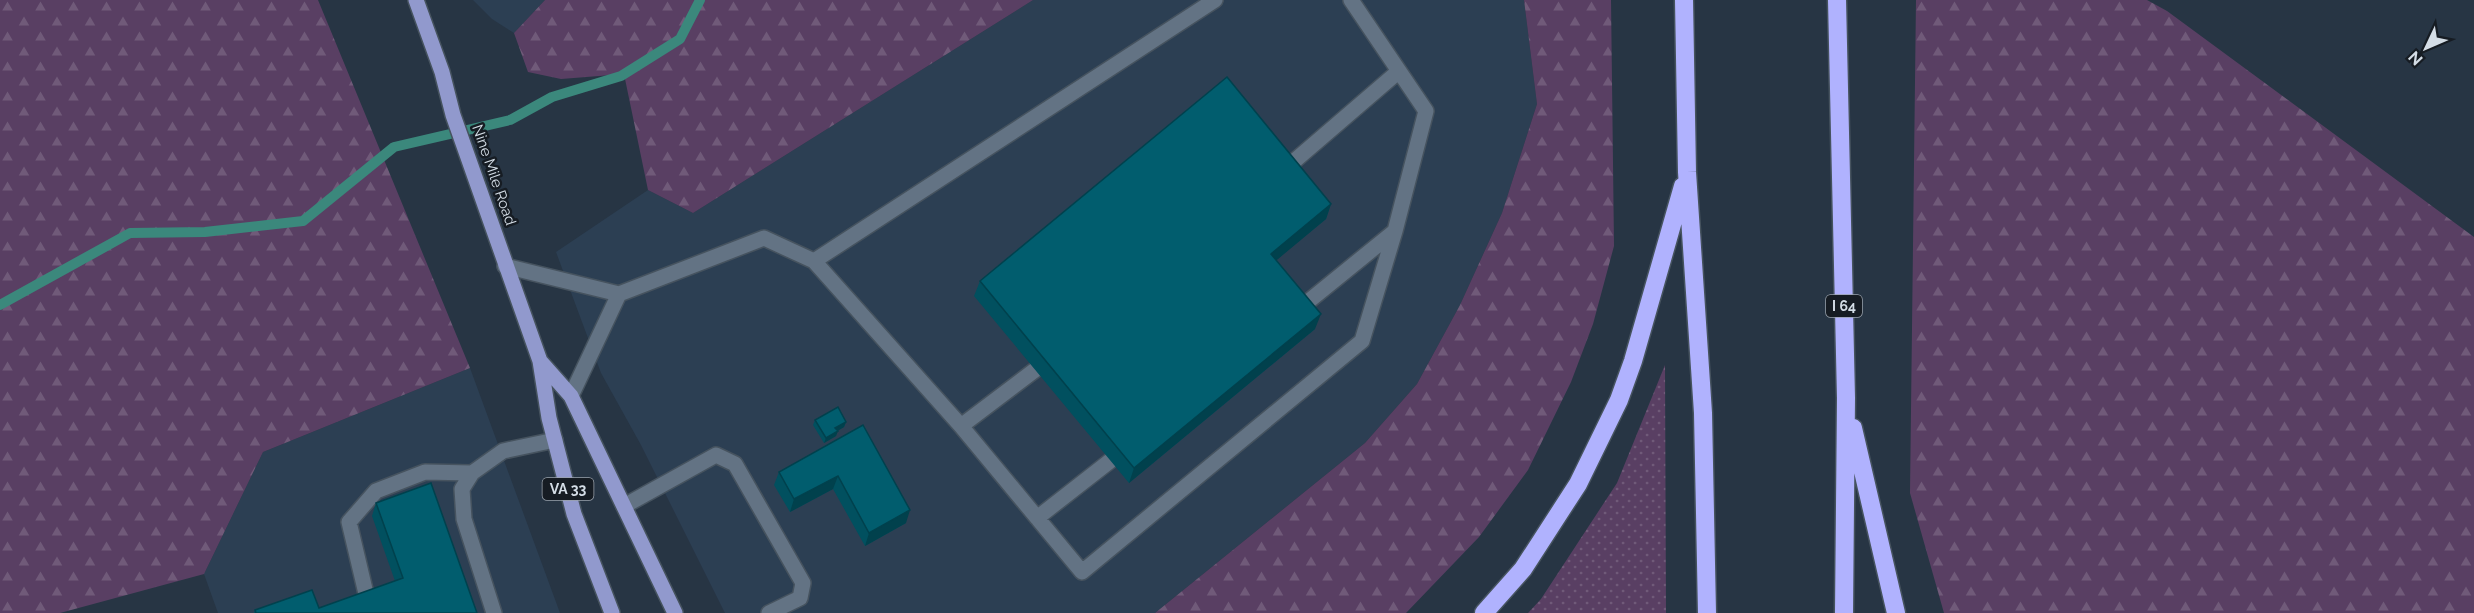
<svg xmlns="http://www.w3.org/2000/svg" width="2474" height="613" font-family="Raleway,sans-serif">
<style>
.built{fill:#2c3f53}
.grass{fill:url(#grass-dots)}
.forest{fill:url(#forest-firs)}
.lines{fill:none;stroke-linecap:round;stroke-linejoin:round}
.stream{stroke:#3b887c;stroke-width:10}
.minor-casing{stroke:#46535f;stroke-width:18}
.major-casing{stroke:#46535f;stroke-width:18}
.highway-casing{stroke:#46535f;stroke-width:21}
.minor{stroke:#637384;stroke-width:15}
.major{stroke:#9199cd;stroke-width:15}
.highway{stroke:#b0b2fe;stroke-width:18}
.wall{fill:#01505f}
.shaded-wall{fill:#01414d}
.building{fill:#015d6e;stroke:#01414d;stroke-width:1.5}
.labels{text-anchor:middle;stroke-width:5;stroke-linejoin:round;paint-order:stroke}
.shield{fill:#161c23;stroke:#9ba3ac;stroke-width:1.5}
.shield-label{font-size:14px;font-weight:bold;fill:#d4dde6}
.street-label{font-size:15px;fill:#d4dde6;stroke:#161c23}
</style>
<defs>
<pattern id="grass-dots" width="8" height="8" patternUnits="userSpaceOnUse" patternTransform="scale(1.5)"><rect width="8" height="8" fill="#593f63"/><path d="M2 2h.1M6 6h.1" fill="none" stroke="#705a79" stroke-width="1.8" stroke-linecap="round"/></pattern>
<pattern id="forest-firs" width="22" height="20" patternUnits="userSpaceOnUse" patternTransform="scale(1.5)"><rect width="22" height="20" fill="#593f63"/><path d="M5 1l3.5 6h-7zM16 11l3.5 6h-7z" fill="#705a79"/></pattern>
</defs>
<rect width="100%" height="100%" fill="#273544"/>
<path class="built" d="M473 0H545L514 33 492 19Z
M1033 0H1524L1537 104 1502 213 1460 305 1417 384 1365 443 1155 613H725L641 445 601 373 556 252 648 190 693 213Z
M470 368 560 613H218L204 574 263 452Z"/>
<path class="grass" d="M1665 365 1666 613H1528L1541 599 1617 483Z"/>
<path class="forest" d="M0 0H318L470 368 263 452 204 574 60 613H0Z
M545 0H1033L693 213 648 190 624 74 561 79 528 72 514 33Z
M1524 0H1611L1614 246 1593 324 1571 382 1528 470 1479 537 1406 613H1155L1365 443 1417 384 1460 305 1502 213 1537 104Z
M1916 0H2147L2167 11 2474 237V613H1944L1910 493Z"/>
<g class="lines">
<path class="stream" d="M0 305 130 233 205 232 303 221 394 147 510 120 552 97 621 76 680 39 700 0"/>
<g class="minor-casing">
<path id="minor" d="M1285 169 1399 71
M814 261 961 426 1082 572 1362 341 1395 231 1426 111 1351 0
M505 266 619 294 764 238 814 261 1215 0
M1299 309 1395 231
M571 396 619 294
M961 426 1035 370
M624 506 716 455 735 464 803 583 800 598 769 613
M1037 518 1110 461
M368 602 349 522 376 491 425 472 472 473
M494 613 464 519 462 489 472 473 503 451 555 440"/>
</g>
<g class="major-casing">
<path id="major" d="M416 0 442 72 453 115 540 361 549 418 574 514 612 613
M540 361 571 396 675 613"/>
</g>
<g class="highway-casing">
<path id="highway" d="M1684 0 1687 172 1703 413 1707 613
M1837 0 1846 398 1844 613
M1853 428 1896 613
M1484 613 1523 569 1578 484 1619 400 1633 361 1683 186"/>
</g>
<use href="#minor" class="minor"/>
<use href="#major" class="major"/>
<use href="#highway" class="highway"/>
</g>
<path class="wall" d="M1331 204 1326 219 1276 260 1315 329 1129 483 974 296 980 281Z
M815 420 846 422 844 427 837 431 836 436 824 443 813 425Z
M863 425 906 523 865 546 833 489 790 512 774 485 779 472Z
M376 503 477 613H254L255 610 319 608 395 581 372 516Z"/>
<path class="shaded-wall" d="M1331 204 1326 219 1266 269 1271 254Z
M1321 314 1315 329 1129 483 1134 468Z
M846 422 844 427 834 433 835 428Z
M838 431 836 436 824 443 826 438Z
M838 476 833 489 790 512 794 499Z
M910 510 906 523 865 546 869 533Z"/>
<path class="building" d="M1227 77 1331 204 1271 254 1321 314 1134 468 980 281Z
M838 407 846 422 835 428 838 431 826 438 815 420Z
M863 425 910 510 869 533 838 476 794 499 779 472Z
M431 483 477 613H256L255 610 312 590 319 608 403 578 376 503Z"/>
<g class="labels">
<g class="shield">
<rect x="1826" y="295" width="36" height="22" rx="4.5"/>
<rect x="542.5" y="478" width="51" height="22" rx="4.5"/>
</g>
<g class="shield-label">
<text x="1844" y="311">I 64</text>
<text x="568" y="494">VA 33</text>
</g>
<g class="street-label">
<text transform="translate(494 175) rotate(71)" y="5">Nine Mile Road</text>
</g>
</g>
<g transform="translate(2426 48) rotate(226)" stroke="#161c23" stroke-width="4.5" paint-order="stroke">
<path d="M0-4.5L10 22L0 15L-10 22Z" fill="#d4dde6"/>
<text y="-9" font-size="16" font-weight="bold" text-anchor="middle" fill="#d4dde6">N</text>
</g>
</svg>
